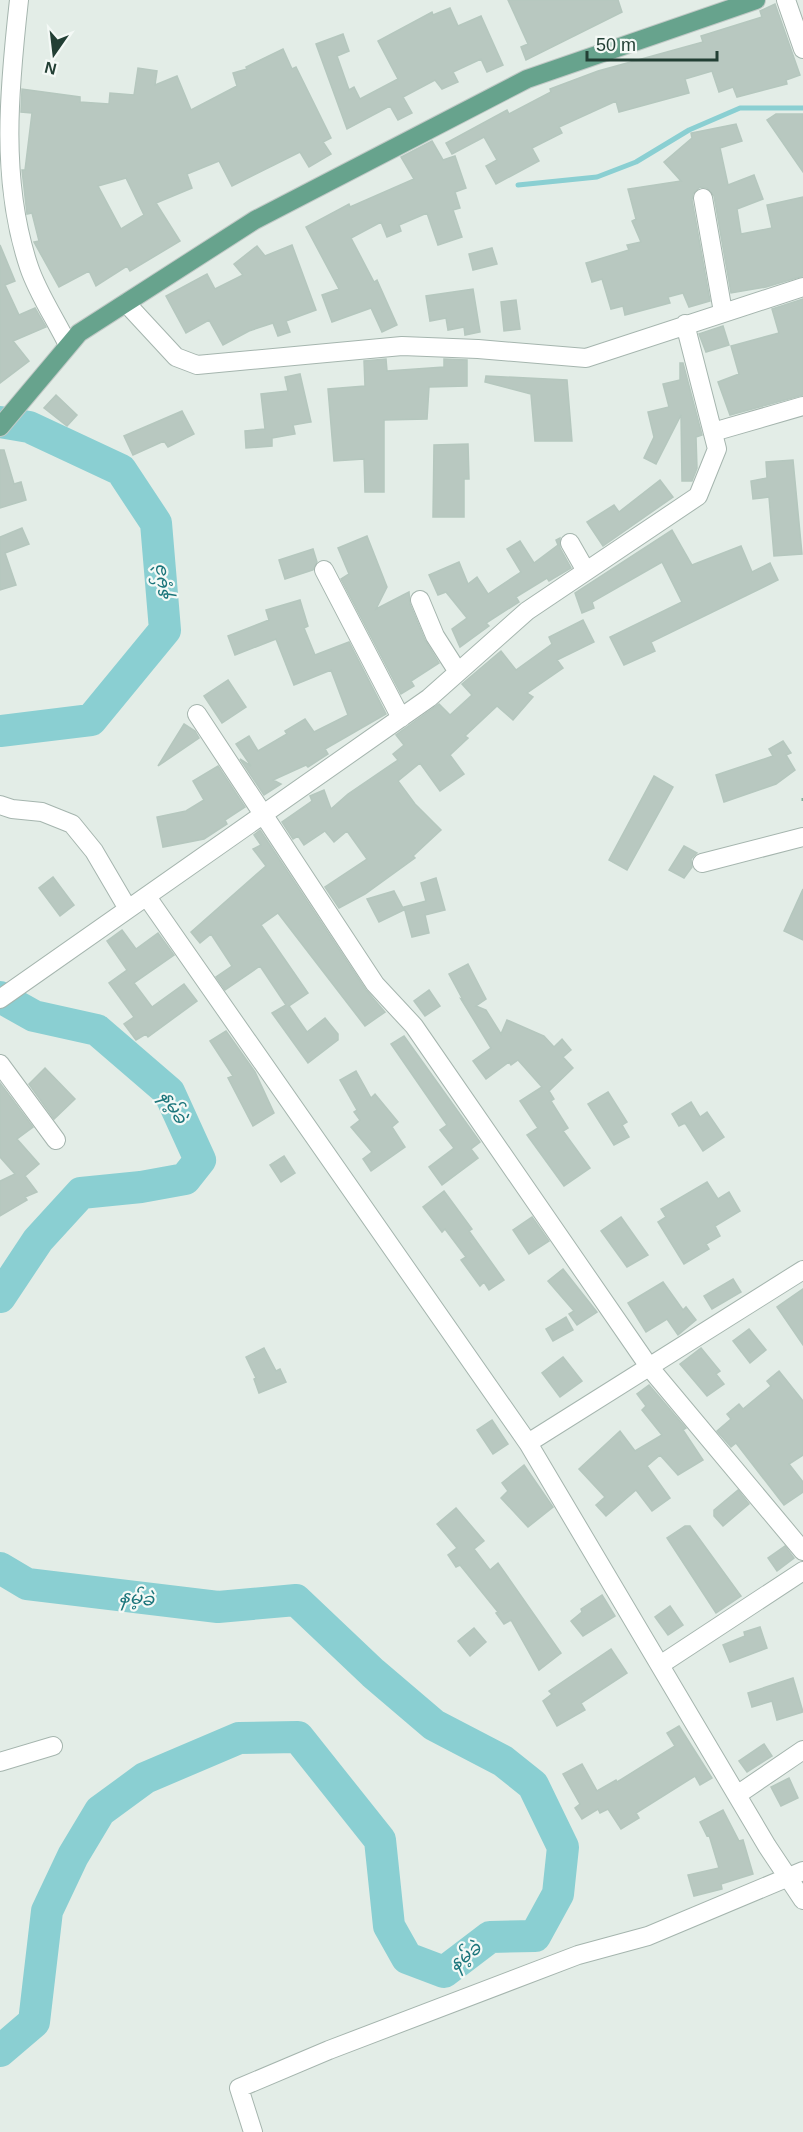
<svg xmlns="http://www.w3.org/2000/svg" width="803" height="2132" font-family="Helvetica,'Noto Sans Myanmar',sans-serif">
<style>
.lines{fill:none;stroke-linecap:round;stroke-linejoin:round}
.stream{stroke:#8acfd2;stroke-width:5}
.river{stroke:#8acfd2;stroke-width:32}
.building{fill:#b8c8c0;stroke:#b5c7be;stroke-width:1.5;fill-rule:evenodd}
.minor-casing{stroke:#a5b5ae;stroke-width:20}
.major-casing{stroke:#c1c9c6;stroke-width:20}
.path{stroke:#83b19e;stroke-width:3;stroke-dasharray:3 4.5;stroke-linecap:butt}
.minor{stroke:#fff;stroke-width:18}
.major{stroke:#67a38d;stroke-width:18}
.labels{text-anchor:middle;stroke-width:4.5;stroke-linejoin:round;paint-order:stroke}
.water-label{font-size:18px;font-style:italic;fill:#1b757b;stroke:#f4f9f6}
</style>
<rect width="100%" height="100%" fill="#e3ede7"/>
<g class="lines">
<path class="stream" d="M518 185 597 177 636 162 689 130 740 108H803"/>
<path class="river" d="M0 422 29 427 121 470 156 523 165 630 91 720 0 731
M0 997 34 1016 97 1030 169 1092 200 1160 185 1179 141 1187 81 1193 38 1240 0 1297
M0 1568 27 1584 218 1607 296 1600 373 1673 434 1725 503 1761 533 1785 563 1847 558 1894 535 1936 490 1937 444 1972 407 1958 389 1926 380 1840 298 1737 239 1738 145 1778 100 1811 73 1856 47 1911 34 2022 0 2051"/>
</g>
<path class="building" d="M508 0H618L622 12 526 60 521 47 528 44Z
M775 4 800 75 786 80 787 84 737 97 733 87 719 92 712 71 685 79 689 93 619 112 616 101 559 127 562 133 532 148 539 161 496 184 486 166 497 160 484 137 452 154 446 143 507 110 509 114 551 92 550 89 598 71 703 42 701 36 762 17 760 11Z
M450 8 458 26 481 16 503 65 487 72 481 59 453 72 458 82 442 89 435 80 403 97 412 113 398 120 390 106 347 129 316 44 343 34 349 51 337 56 349 90 354 87 360 99 398 79 378 41 432 12 433 15Z
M283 49 292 69 296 67 331 138 323 142 331 154 309 167 300 152 232 186 219 161 187 174 192 188 156 203 180 241 130 271 127 266 96 286 89 271 59 287 34 242 39 241 32 213 27 214 22 170H25L32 113 21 112 22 89 80 97V102L109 104 110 93 134 95 138 68 157 71 155 85 177 76 191 110 237 86 233 73 247 69 246 67ZM126 178 144 215 121 229 98 186Z
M776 114H803V172L767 120Z
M736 124 742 141 720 148 728 185 754 175 763 199 737 209 741 234 772 228 767 205 803 197V276L766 287 731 293 714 196 707 188 700 187 693 194 692 200 710 301 689 307 683 293 668 297 670 303 625 315 623 306 611 309 602 279 592 282 586 263 629 250 627 245 641 242 632 221 636 219 628 189 681 181 664 162 692 138 691 133Z
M432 141 443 160 455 156 466 188 455 192 460 208 453 210 462 237 438 245 427 213 399 225 401 231 387 237 381 222 351 238 374 282 377 280 397 325 382 332 371 308 332 322 322 295 339 289 306 227 349 204 350 207 414 179 401 157Z
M0 245 15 281 5 285 19 315 35 308 46 327 13 341 29 361 0 383Z
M292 245 316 310 286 321 290 332 278 336 273 323 249 331 223 345 209 320 186 333 166 296 207 274 215 289 243 275 234 264 257 246 265 256Z
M492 248 497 264 473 270 469 254Z
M473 289 480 332 465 335 464 327 448 330 446 318 430 321 426 296Z
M803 299V395L730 415 718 382 739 374 731 346 779 333 772 309Z
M516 300 520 329 504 331 501 302Z
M723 326 729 345 706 352 699 334Z
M386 359 387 371 444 367V359L467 360V386L429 387 427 419 384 420V492H365L364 459 334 461 328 389 365 386 364 361Z
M680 363H683L702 435 696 437 697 468 692 481H682L681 415 656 464 644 458 654 437 648 412 669 407 663 384 680 380Z
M300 374 311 422 293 425 295 434 272 438V446L246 448 245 431 265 429 261 394 288 391 285 377Z
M486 376 567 380 572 441H535L531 394 485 382Z
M56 395 77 415 67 426 44 408Z
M182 411 194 434 168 447 164 441 133 455 124 436Z
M468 444 469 479H464V517H433L434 445Z
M0 450H4L14 484 21 482 26 500 0 508Z
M793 460 802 554 774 556 769 497 753 499 751 481 767 478 766 462Z
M660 480 673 497 603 546 587 522 614 505 619 512Z
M22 528 29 544 5 553 16 585 0 590V537Z
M672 530 692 565 741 546 752 572 770 563 778 580 651 642 655 651 624 665 610 637 682 602 662 562 592 602 594 608 582 613 575 593Z
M367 536 387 587 376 609 409 592 410 604 425 640 439 663 411 681 414 686 401 694 341 579 349 574 338 548Z
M560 538V548L571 568 549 581 547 578 516 597 519 602 486 623 489 626 460 647 452 629 467 618 446 592 438 595 429 575 459 562 468 584 477 577 488 594 521 572 507 549 520 541 534 563 558 545 556 540Z
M313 549 317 562 313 570 285 579 279 560Z
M300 600 308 626 304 628 315 655 349 642 386 714 325 749 328 754 308 767 306 765 273 780 281 784 264 795 240 759 251 766 236 744 249 736 258 751 287 734 285 731 305 719 314 732 348 715 331 670 294 685 276 639 235 655 228 636 269 620 266 610Z
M583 620 594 642 557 660 563 668 527 693 533 697 513 720 497 706 465 736 468 738 450 755 464 774 440 791 420 763 398 781 415 804 441 830 413 856 415 858 365 894 339 908 325 887 367 859 347 831 334 842 325 831 304 845 298 836 293 839 282 822 312 801 310 796 324 790 331 809 348 794 398 760 393 754 404 745 396 735 439 704 450 715 472 695 462 684 501 651 516 670 552 644 549 637Z
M228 680 246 707 222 723 204 696Z
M184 724 195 731 199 738 158 766Z
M783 741 791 753 786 755 795 770 776 784 724 802 716 775 773 756 769 749Z
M218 766 245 807 225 820 227 824 204 839 163 847 157 817 186 811 204 800 193 781Z
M654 776 673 787 627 870 609 860Z
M260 830 366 990 385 1012 365 1026 278 913 261 925 308 993 289 1006 307 1032 325 1018 338 1034V1040L308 1063 272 1013 286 1005 260 966 225 990 216 977 232 966 211 934 200 943 191 932 266 866 253 849 261 845 254 835Z
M684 846 697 853 691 859 692 867 684 878 669 870Z
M53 877 74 905 60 916 39 888Z
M436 878 445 910 425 915 429 933 412 937 404 907 426 901 421 883Z
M803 889V940L784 931Z
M394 891 404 910 379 922 367 899Z
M122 930 136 949 158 933 174 955 134 983 152 1007 184 984 197 1001 148 1037 146 1034 136 1040 124 1024 134 1017 109 983 127 970 107 941Z
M468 964 486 999 476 1006 486 1010 501 1034 507 1020 544 1036 554 1047 562 1039 571 1050 563 1057 573 1068 549 1091 554 1099 551 1101 568 1128 563 1131 590 1168 564 1186 527 1135 538 1128 520 1101 542 1087 518 1060 511 1065 509 1062 486 1079 473 1061 491 1048 461 999 463 1000 449 974Z
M429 990 440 1006 425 1016 414 1001Z
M226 1031 255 1072 274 1113 253 1126 228 1078 233 1076 210 1041Z
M404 1036 480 1142 471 1149 478 1158 442 1185 429 1167 454 1148 440 1130 447 1125 391 1044Z
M45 1068 75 1099 54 1119 29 1084Z
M356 1071 371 1098 375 1094 398 1122 392 1127 405 1147 371 1171 363 1159 372 1152 351 1127 360 1120 354 1112 357 1110 340 1080Z
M0 1083 33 1127 17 1139 39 1164 25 1176 37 1192 25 1197 27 1200 0 1216V1181L15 1174 0 1157Z
M608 1092 627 1122 622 1125 629 1137 614 1145 588 1104Z
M691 1102 700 1117 707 1112 724 1137 703 1151 685 1123 679 1126 672 1114Z
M284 1156 295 1173 281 1182 270 1165Z
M707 1182 718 1199 729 1192 740 1211 715 1226 720 1236 706 1244 709 1249 684 1264 658 1222 666 1217 661 1209Z
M444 1191 472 1229 469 1231 504 1280 489 1290 484 1282 480 1286 461 1260 466 1257 445 1229 442 1232 423 1207Z
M532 1217 549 1241 529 1254 513 1230Z
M621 1217 648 1255 627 1267 601 1231Z
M563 1269 597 1312 577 1325 569 1314 574 1311 548 1281Z
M733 1279 741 1292 712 1309 704 1296Z
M663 1282 683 1310 686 1307 696 1320 678 1335 667 1319 646 1332 628 1303Z
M803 1289V1345L777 1307Z
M566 1317 573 1330 553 1341 546 1329Z
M749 1329 766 1350 750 1363 733 1341Z
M264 1348 276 1371 280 1369 286 1382 259 1393 254 1379 256 1378 246 1357Z
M701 1348 720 1371 716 1374 724 1384 707 1396 680 1364Z
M563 1357 582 1381 560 1397 542 1373Z
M779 1371 803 1401V1455L789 1464 803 1482V1492L784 1505 736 1443 731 1447 717 1431 731 1419 727 1414 739 1404 743 1409 771 1386 767 1381Z
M649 1385 686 1428 683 1430 703 1460 678 1475 660 1455 647 1466 670 1498 652 1511 636 1490 606 1516 596 1505 605 1497 579 1469 620 1431 635 1451 662 1435 642 1410 646 1406 637 1394Z
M492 1420 508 1444 493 1454 477 1430Z
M524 1465 553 1507 528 1527 501 1498 508 1491 502 1483Z
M738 1490 749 1504 723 1526 714 1516V1510Z
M456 1508 484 1541 474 1549 490 1570 498 1563 561 1653 539 1670 511 1620 504 1624 496 1613 498 1612 460 1565 456 1567 448 1555 457 1548 437 1524Z
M685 1526H690L741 1596 716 1613 667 1538Z
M785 1546 794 1558 777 1571 768 1558Z
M602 1595 615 1616 583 1636 571 1621 582 1612 581 1609Z
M670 1606 683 1625 668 1635 655 1617Z
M760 1627 767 1648 730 1662 723 1645 745 1636 744 1632Z
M474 1628 486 1642 470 1656 458 1641Z
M611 1649 627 1673 581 1703 585 1710 557 1726 543 1701 552 1694 549 1691Z
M793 1678 803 1712 777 1720 772 1701 752 1707 748 1693Z
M679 1726 712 1778 700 1785 695 1776 636 1813 639 1818 621 1829 608 1809 600 1813 598 1809 582 1819 575 1808 580 1804 563 1774 582 1764 597 1791 616 1780 617 1782 675 1746 667 1733Z
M764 1744 772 1756 747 1772 739 1761Z
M789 1778 798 1798 781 1806 771 1787Z
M723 1810 739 1841 743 1840 753 1874 721 1884 722 1889 694 1896 688 1875 719 1868 709 1835 707 1836 700 1822Z"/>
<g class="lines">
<g class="minor-casing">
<path id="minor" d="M19 0C9 89 0 181 29 267 38 294 56 320 68 345
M786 0 803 49
M703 198 723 312
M126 303 176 357 197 365 402 346 478 349 586 358 803 287
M713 432 803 406
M570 543 586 571
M324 570 401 718
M420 600 435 636 458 672
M197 714 375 984 414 1026 650 1368 803 1551
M0 805 12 809 42 812 72 824 94 851 128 909
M702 863 803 837
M147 897 528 1443 767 1846 803 1900
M0 999 429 698 527 611 698 496 717 449 685 324
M0 1064 56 1140
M528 1443 803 1270
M660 1665 803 1571
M0 1762 53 1746
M737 1795 803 1750
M253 2132 239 2088 329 2050 578 1955 648 1936 803 1871"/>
</g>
<g class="major-casing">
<path id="major" d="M0 427 79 333 255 220 527 79 756 0"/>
</g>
<path class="path" d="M803 798V802"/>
<use href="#minor" class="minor"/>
<use href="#major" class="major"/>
</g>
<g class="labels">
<g class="water-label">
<text transform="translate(161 583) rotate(-95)" y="6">နမ့်ခဲ</text>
<text transform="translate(174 1107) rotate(60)" y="6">နမ့်ခဲ</text>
<text transform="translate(137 1598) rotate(7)" y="6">နမ့်ခဲ</text>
<text transform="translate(465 1956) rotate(-37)" y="6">နမ့်ခဲ</text>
</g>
</g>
<g transform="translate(54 54) rotate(194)" stroke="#f4f9f6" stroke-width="4.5" paint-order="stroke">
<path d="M0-4.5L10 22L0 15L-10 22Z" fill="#223f34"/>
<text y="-9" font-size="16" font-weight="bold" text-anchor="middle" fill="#223f34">N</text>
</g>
<path d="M587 51v9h130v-9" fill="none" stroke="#223f34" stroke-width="3"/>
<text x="596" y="51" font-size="18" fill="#223f34" stroke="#f4f9f6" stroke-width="4.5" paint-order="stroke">50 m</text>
</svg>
